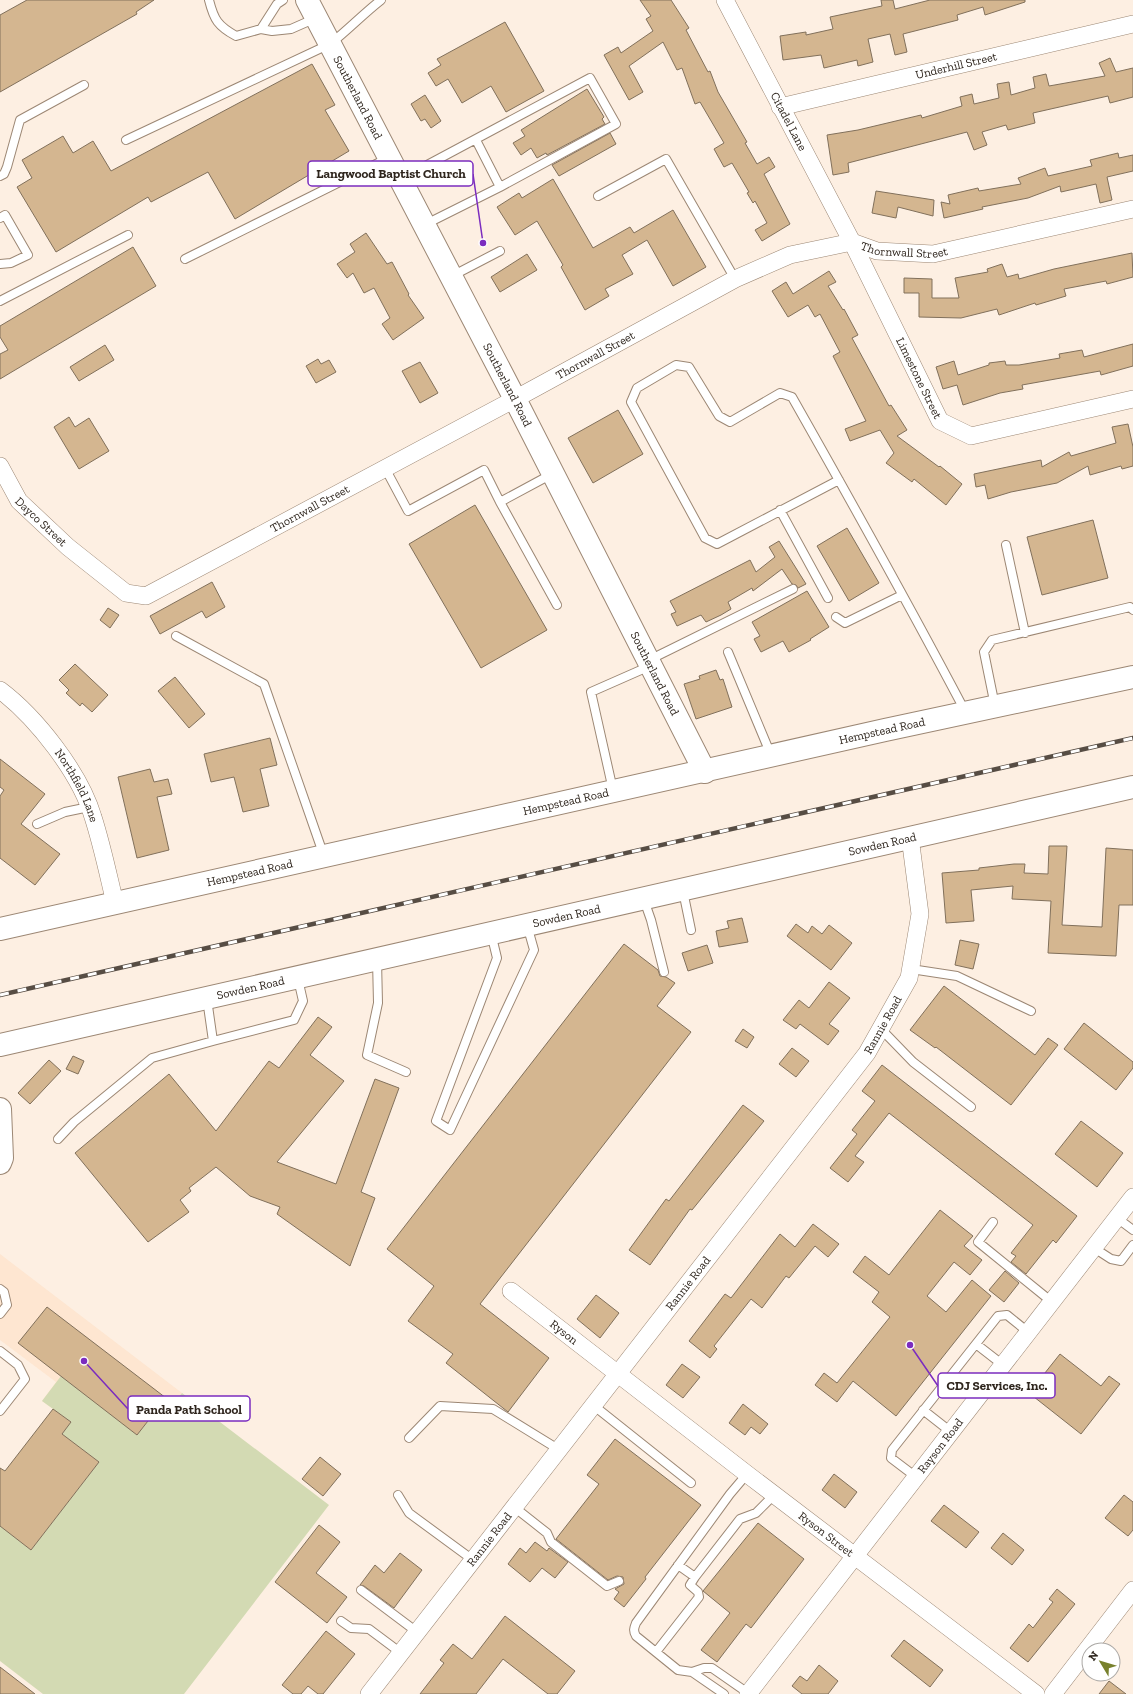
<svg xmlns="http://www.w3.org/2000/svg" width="1133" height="1694" font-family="'Zilla Slab',serif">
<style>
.built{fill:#fee6d1}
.green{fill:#d3dab3}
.building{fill:#d4b690;stroke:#81705b}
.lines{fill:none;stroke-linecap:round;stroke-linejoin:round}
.lane-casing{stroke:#9c8774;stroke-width:10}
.street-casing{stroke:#9c8774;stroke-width:18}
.secondary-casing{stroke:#9c8774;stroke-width:24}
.lane{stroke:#fff;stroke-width:8}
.street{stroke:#fff;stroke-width:17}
.secondary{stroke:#fff;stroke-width:22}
.rail-casing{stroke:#574d44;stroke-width:4.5}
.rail{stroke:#fff;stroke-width:3;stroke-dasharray:9;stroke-linecap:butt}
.labels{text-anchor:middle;stroke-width:4;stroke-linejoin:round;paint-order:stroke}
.street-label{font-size:12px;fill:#2e251d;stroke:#fff}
.leader{fill:none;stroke:#7b2cbf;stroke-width:1.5}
.callout-dot{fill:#7b2cbf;stroke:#fff;stroke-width:1.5}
.callout{fill:#fff;stroke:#7b2cbf;stroke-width:1.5}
.callout-label{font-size:13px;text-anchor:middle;font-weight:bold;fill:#2e251d}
</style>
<rect width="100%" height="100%" fill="#fdefe2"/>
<path class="built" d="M0 1254 182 1393 116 1476 62 1434 71 1422 42 1401 56 1382 0 1340Z"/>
<path class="green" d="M61 1376 137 1435 154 1414 161 1419 182 1393 329 1505 184 1694H43L0 1661V1526L31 1550 99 1462 62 1434 71 1422 42 1401Z"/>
<path class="building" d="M27 0H154L136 12 137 14 0 92V15Z
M640 0H671L689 28 686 30 708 72 710 71 718 92 747 142 745 143 757 164 769 157 775 167 764 174 790 224 762 241 755 230 767 223 755 201 753 203 747 193 749 192 732 163 724 167 714 149 724 143 700 102 695 104 682 68 677 70 663 42 629 66 643 92 629 100 604 55 618 47 621 53 653 31 646 19 651 16Z
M881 0H893L895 9 930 0H1025V2L985 15 983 7 957 15 958 20 903 34 907 52 895 55 890 34 868 39 873 62 858 66 857 60 824 68 821 55 783 60 780 36 806 32V35L833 29 830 17 882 6Z
M505 22 544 91 506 112 491 86 462 103 448 79 436 86 428 73 441 65 437 59Z
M1110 58 1116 72 1133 68V97L1110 103 1108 96 1033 113 1035 123 1008 130 1006 125 982 132 987 145 974 150 967 132 848 163 849 172 833 175 827 135 858 130 921 115 922 118 962 106 960 97 972 94 974 104 999 98 997 84 1009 82 1011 95 1035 88 1033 77 1046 74 1049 86 1105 76 1099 63Z
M312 64 335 105 325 110 349 151 235 219 208 172 151 202 148 197 56 252 17 187 32 178 22 160 63 136 73 153 93 141 111 171Z
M587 89 604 117 602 119 605 124 547 155 546 153 537 158 531 148 521 155 513 143 525 136 521 130Z
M425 95 441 121 431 128 425 119 421 121 411 104Z
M610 133 616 144 559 176 552 165Z
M1118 153 1119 158 1133 155V171L1107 177 1112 200 1100 203 1096 184 1061 192 1060 186 1028 198 982 207 983 209 944 218 941 202 950 204 948 195 978 188 979 191 1021 184 1018 178 1045 168 1048 176 1092 166 1090 160Z
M553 179 593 248 630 227 634 233 673 210 706 267 673 286 647 240 622 255 633 274 605 289 609 296 585 310 561 267 563 265 537 221 515 235 497 207 519 193 522 198Z
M876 191 934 200 933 216 898 207 896 218 872 213Z
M366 233 387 264 392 262 409 294 408 295 424 318 393 340 382 324 390 318 374 288 364 293 353 273 347 278 337 264 355 252 350 244Z
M133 247 156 286 0 379V354L8 350 0 337V326Z
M1132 253 1133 277 1107 284 1106 281 1064 289 1066 296 1036 305 1035 303 999 315 997 309 961 318 919 317V293H904V278L932 279V298H959L955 278 988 272 987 269 1002 264 1007 277 1018 274 1019 279 1054 269Z
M527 254 537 270 500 292 491 277Z
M829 271 836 282 828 286 843 310 844 309 858 335 852 338 889 406 891 405 907 430 897 436 939 467 940 466 962 484 946 505 914 479 912 482 886 463 894 453 880 430 850 441 845 429 866 421 833 356 840 352 820 314 815 317 808 305 788 317 772 291 786 282 793 294Z
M1133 344V366L1101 375 1100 371 1022 385 1023 389 1000 393 963 405 957 385 943 389 936 367 954 361 958 375 989 365V363L1005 361 1006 365H1019L1060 358 1059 354 1082 350 1084 357Z
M105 345 114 360 79 381 70 367Z
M318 359 321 364 329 360 336 372 316 383 306 366Z
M420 362 438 393 420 403 402 371Z
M618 410 643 454 593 483 568 438Z
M69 417 75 427 89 418 109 451 79 469 54 427Z
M1128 424 1133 447V466L1122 469 1121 466 1090 475 1088 466 1057 483 1011 492 988 499 985 485 976 487 974 474 1041 460 1042 467 1069 452 1071 456 1116 443 1112 427Z
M475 505 547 630 481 668 409 544Z
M1093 520 1108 578 1042 595 1027 537Z
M847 528 879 583 849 601 817 546Z
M779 541 806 584 798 588 796 585 792 584 782 569 753 591 752 588 728 602 731 609 721 615 706 622 701 615 677 626 671 614 676 612 670 601 750 560 756 572 775 557 769 547Z
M212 582 225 607 206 618 202 611 160 634 150 616Z
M807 591 829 627 810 639 811 640 789 652 783 641 761 652 754 639 760 636 752 622Z
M108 608 119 615 110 628 100 620Z
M75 664 108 695 92 712 82 703 80 706 66 693 69 690 59 680Z
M716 670 720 680 723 679 732 707 696 719 684 684 700 679 699 676Z
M175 677 205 714 189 728 158 691Z
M270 738 277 765 260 769 269 806 243 812 234 777 211 782 204 754Z
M0 759 45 794 21 824 60 854 35 885 0 858V796L4 790 0 787Z
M150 769 154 782 168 779 172 794 157 797 169 850 137 858 118 777Z
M1049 846H1067L1062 925 1102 927 1106 848 1133 850V905H1119L1116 956 1048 953 1051 901 1012 899 1013 886 971 890 974 921 946 923 942 873 979 870V868L1014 864H1025L1024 873 1048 874Z
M742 918 748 942 719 947 716 931 729 928 727 921Z
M796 924 808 933 812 926 822 934 829 925 852 943 831 970 787 936Z
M960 940 979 944 973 969 955 965Z
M624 944 658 970 660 976 666 977 675 983 657 1006 691 1032 480 1304 549 1358 508 1412 446 1363 453 1354 408 1321 434 1286 387 1249Z
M707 945 713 963 688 971 682 953Z
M829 982 850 998 829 1024 839 1031 828 1045 800 1024 796 1029 783 1020 799 1000 809 1008Z
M944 986 1035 1055 1048 1038 1058 1045 1011 1105 936 1047 935 1048 910 1030Z
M318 1017 332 1027 310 1055 344 1081 277 1162 336 1184 375 1079 399 1088 361 1192 375 1198 350 1266 277 1214 280 1207 250 1196 216 1167 189 1188 191 1191 180 1200 189 1212 148 1242 75 1153 169 1074 216 1131 269 1061 279 1068Z
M1084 1023 1133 1062V1068L1116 1090 1064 1049Z
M743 1029 754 1037 747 1048 735 1041Z
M792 1048 809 1061 796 1077 779 1064Z
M73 1056 84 1061 78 1074 66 1069Z
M49 1060 61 1071 30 1104 18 1093Z
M882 1065 1077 1216 1056 1243 1053 1240 1026 1274 1011 1262 1016 1256 1011 1253 1033 1225 889 1113 855 1156 864 1162 848 1182 830 1168 857 1134 852 1130 875 1101 862 1091Z
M743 1105 764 1121 692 1210 690 1209 650 1265 629 1250 666 1199 669 1201Z
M1081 1121 1123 1153 1097 1187 1055 1154Z
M940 1210 973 1236 964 1246 982 1260 970 1275 954 1262 927 1296 946 1312 972 1280 991 1296 896 1416 853 1381 837 1402 815 1385 824 1373 837 1383 890 1317 872 1302 879 1292 853 1272 865 1256 889 1275Z
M813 1224 839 1244 828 1257 815 1246 789 1278 786 1276 762 1308 751 1299 714 1346 717 1349 710 1358 689 1341 725 1294 731 1298 780 1234 795 1247Z
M1005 1271 1019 1283 1004 1302 989 1290Z
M596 1295 619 1313 600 1338 577 1319Z
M47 1307 166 1398 137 1435 18 1343Z
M1060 1354 1101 1386 1109 1376 1120 1384 1081 1434 1029 1393Z
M682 1364 700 1377 683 1398 666 1385Z
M743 1404 768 1424 760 1434 751 1427 745 1435 729 1423Z
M53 1409 71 1422 62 1434 99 1462 31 1550 0 1526V1468L5 1471Z
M615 1439 701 1505 645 1577 646 1579 624 1607 614 1599 619 1592 615 1589 624 1584 623 1577 617 1576 608 1580 556 1539 599 1484 587 1475Z
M320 1457 341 1474 323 1496 302 1479Z
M834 1474 857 1492 845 1508 822 1490Z
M1124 1495 1133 1502V1530L1128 1536 1105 1518Z
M944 1505 979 1532 966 1548 931 1521Z
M758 1523 804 1559 751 1628 746 1624 717 1662 701 1650 730 1613 703 1591Z
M319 1525 340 1542 316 1573 347 1597 327 1623 275 1582Z
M1003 1533 1024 1550 1012 1565 991 1548Z
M535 1542 547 1551 549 1548 568 1562 555 1578 542 1568 530 1582 508 1564 520 1548 526 1553Z
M400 1553 422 1570 394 1608 364 1586 360 1585 375 1565 384 1573Z
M1057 1589 1075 1604 1028 1662 1010 1648 1029 1624 1033 1628 1053 1602 1049 1599Z
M505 1616 575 1671 557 1694H548L503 1659 476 1694H420L444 1663 440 1660 453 1644 472 1659Z
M326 1631 355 1654 323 1694H318L308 1686 301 1694H293L282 1685Z
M904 1640 943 1670 930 1687 891 1656Z
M819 1665 838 1681 828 1694H802L792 1686 800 1676 807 1681Z
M0 1667 35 1694H0Z
M1109 1681 1126 1694H1099Z"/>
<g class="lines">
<g class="lane-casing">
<path id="lane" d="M209 0C214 20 218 26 236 36L261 29 272 31 291 29 316 18
M261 29 277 4 283 0
M126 140 330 44C348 30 363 14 381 0
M476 140 500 187
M0 176 4 174 7 167 20 120 84 85
M401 179 590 78 616 124 500 187 426 224
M598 196 666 159 735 279
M0 218 5 215 28 255 11 263 0 264
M185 259 388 158
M452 276 500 251
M0 301 128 235
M385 468 408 511 484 470 500 502
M552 474 500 502 557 605
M839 480 717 544 705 538 631 402 637 388 676 365 689 367 719 416 730 422 780 393 792 397C851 501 909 605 965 711
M780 510 828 598
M1006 545 1025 633
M836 617 845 623 902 595
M176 636 264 684 324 856
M728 652 771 755
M649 660 793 589
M995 706 984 652 992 640 1130 607 1133 610
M613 790 591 692 650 666
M37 824 65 812 89 807
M683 891 691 930
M644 900 651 920 664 972
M491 933 497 958 436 1121 450 1130 534 950 527 925
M377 960 378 1003 367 1055 406 1072
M911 969 957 976 1031 1011
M881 1029 913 1062 971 1107
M213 1041 294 1020 303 1001 298 979
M58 1139 74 1122 152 1058 213 1041 207 999
M1117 1218 1133 1230
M993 1222 978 1242 1052 1302
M1094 1248 1111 1259 1121 1261 1133 1245
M0 1289 4 1292 7 1305 0 1314
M976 1344 1003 1365
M0 1351 18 1365 25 1379 0 1411
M593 1405 691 1483
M923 1410 951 1432
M409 1438 440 1406 493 1409 558 1449
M916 1477 891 1458 892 1450 998 1316 1007 1315 1028 1332
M398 1495 409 1513 473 1560
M514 1507 547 1533 551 1542 607 1586 619 1581
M678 1565 695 1577
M361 1590 417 1632
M341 1621 351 1628 369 1629 401 1653
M656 1652 699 1597 698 1592 690 1585 695 1577 740 1519 756 1513 775 1494
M692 1672 704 1668H712L748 1693
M724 1694 692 1672 678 1670 636 1636C633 1631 634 1628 636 1623L730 1494 747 1474"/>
</g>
<g class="street-casing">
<g id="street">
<path id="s1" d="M725 0 852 242 940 421 971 436 1133 399"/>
<path id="s2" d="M780 107 1133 24"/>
<path id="s3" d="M0 466 19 501 68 547 126 593 146 596 515 399 735 279 790 255 852 242 877 251 933 254 1133 209"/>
<path id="s4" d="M0 690C36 717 80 773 93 817 102 845 108 874 115 903"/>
<path id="s5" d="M511 1291 747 1474 1036 1694"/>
<path id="s6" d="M369 1694 867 1053 909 978 920 914 910 837"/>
<path id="s7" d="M748 1694 1133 1197"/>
<path d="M1053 1694 1133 1590"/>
</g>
</g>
<g class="secondary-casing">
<g id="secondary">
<path id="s8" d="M307 0 515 399 705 772"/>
<path id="s9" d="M0 929 885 730 1133 677"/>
<path id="s10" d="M0 1045 1133 787"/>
<path d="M0 1109 2 1158 0 1163"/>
</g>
</g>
<use href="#lane" class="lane"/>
<use href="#street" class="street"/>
<use href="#secondary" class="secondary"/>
<g class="rail-casing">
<path id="rail" d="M0 995 1133 738"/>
</g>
<use href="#rail" class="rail"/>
</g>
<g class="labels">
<g class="street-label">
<text dy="4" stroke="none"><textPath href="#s2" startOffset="181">Underhill Street</textPath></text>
<text dy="4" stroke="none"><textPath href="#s8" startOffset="110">Southerland Road</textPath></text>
<text dy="4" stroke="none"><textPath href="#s1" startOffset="137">Citadel Lane</textPath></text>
<text dy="4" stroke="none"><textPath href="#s3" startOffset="1047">Thornwall Street</textPath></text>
<text dy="4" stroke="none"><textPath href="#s3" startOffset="711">Thornwall Street</textPath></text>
<text dy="4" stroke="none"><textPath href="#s1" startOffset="425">Limestone Street</textPath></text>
<text dy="4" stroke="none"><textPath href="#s8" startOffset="434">Southerland Road</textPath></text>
<text dy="4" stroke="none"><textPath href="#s3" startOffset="387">Thornwall Street</textPath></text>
<text dy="4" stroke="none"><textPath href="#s3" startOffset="70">Dayco Street</textPath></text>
<text dy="4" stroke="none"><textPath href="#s8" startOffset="758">Southerland Road</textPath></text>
<text dy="4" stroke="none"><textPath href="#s9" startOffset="904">Hempstead Road</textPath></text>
<text dy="4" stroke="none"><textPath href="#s4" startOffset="124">Northfield Lane</textPath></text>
<text dy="4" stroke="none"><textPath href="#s9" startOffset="580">Hempstead Road</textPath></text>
<text dy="4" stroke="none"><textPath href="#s10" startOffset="905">Sowden Road</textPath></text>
<text dy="4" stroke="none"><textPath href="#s9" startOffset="256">Hempstead Road</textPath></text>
<text dy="4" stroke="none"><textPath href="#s10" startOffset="581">Sowden Road</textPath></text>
<text dy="4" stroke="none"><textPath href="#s10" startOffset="257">Sowden Road</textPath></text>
<text dy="4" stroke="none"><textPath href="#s6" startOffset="844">Rannie Road</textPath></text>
<text dy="4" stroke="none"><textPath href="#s6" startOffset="520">Rannie Road</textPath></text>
<text dy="4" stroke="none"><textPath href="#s5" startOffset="67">Ryson</textPath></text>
<text dy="4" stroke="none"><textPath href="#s7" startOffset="314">Rayson Road</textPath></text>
<text dy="4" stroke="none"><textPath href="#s5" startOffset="398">Ryson Street</textPath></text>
<text dy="4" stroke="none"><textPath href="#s6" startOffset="196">Rannie Road</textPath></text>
</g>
</g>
<path class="leader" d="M483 243L473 174M910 1345L938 1386M84 1361L128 1409"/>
<g class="callout-dot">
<circle cx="483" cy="243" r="4"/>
<circle cx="910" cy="1345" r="4"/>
<circle cx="84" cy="1361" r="4"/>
</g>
<g class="callout">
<rect x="308" y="161" width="165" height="25" rx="4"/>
<rect x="938" y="1373" width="117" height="25" rx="4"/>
<rect x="128" y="1396" width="122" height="25" rx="4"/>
</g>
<g class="callout-label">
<text x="391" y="178">Langwood Baptist Church</text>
<text x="997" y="1390">CDJ Services, Inc.</text>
<text x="189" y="1414">Panda Path School</text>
</g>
<g transform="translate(1101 1662) rotate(308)"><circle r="19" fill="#ffffff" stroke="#aba8a5"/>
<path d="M0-3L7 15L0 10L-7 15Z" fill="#78812d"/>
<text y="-6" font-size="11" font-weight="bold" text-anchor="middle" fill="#2e251d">N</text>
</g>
</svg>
